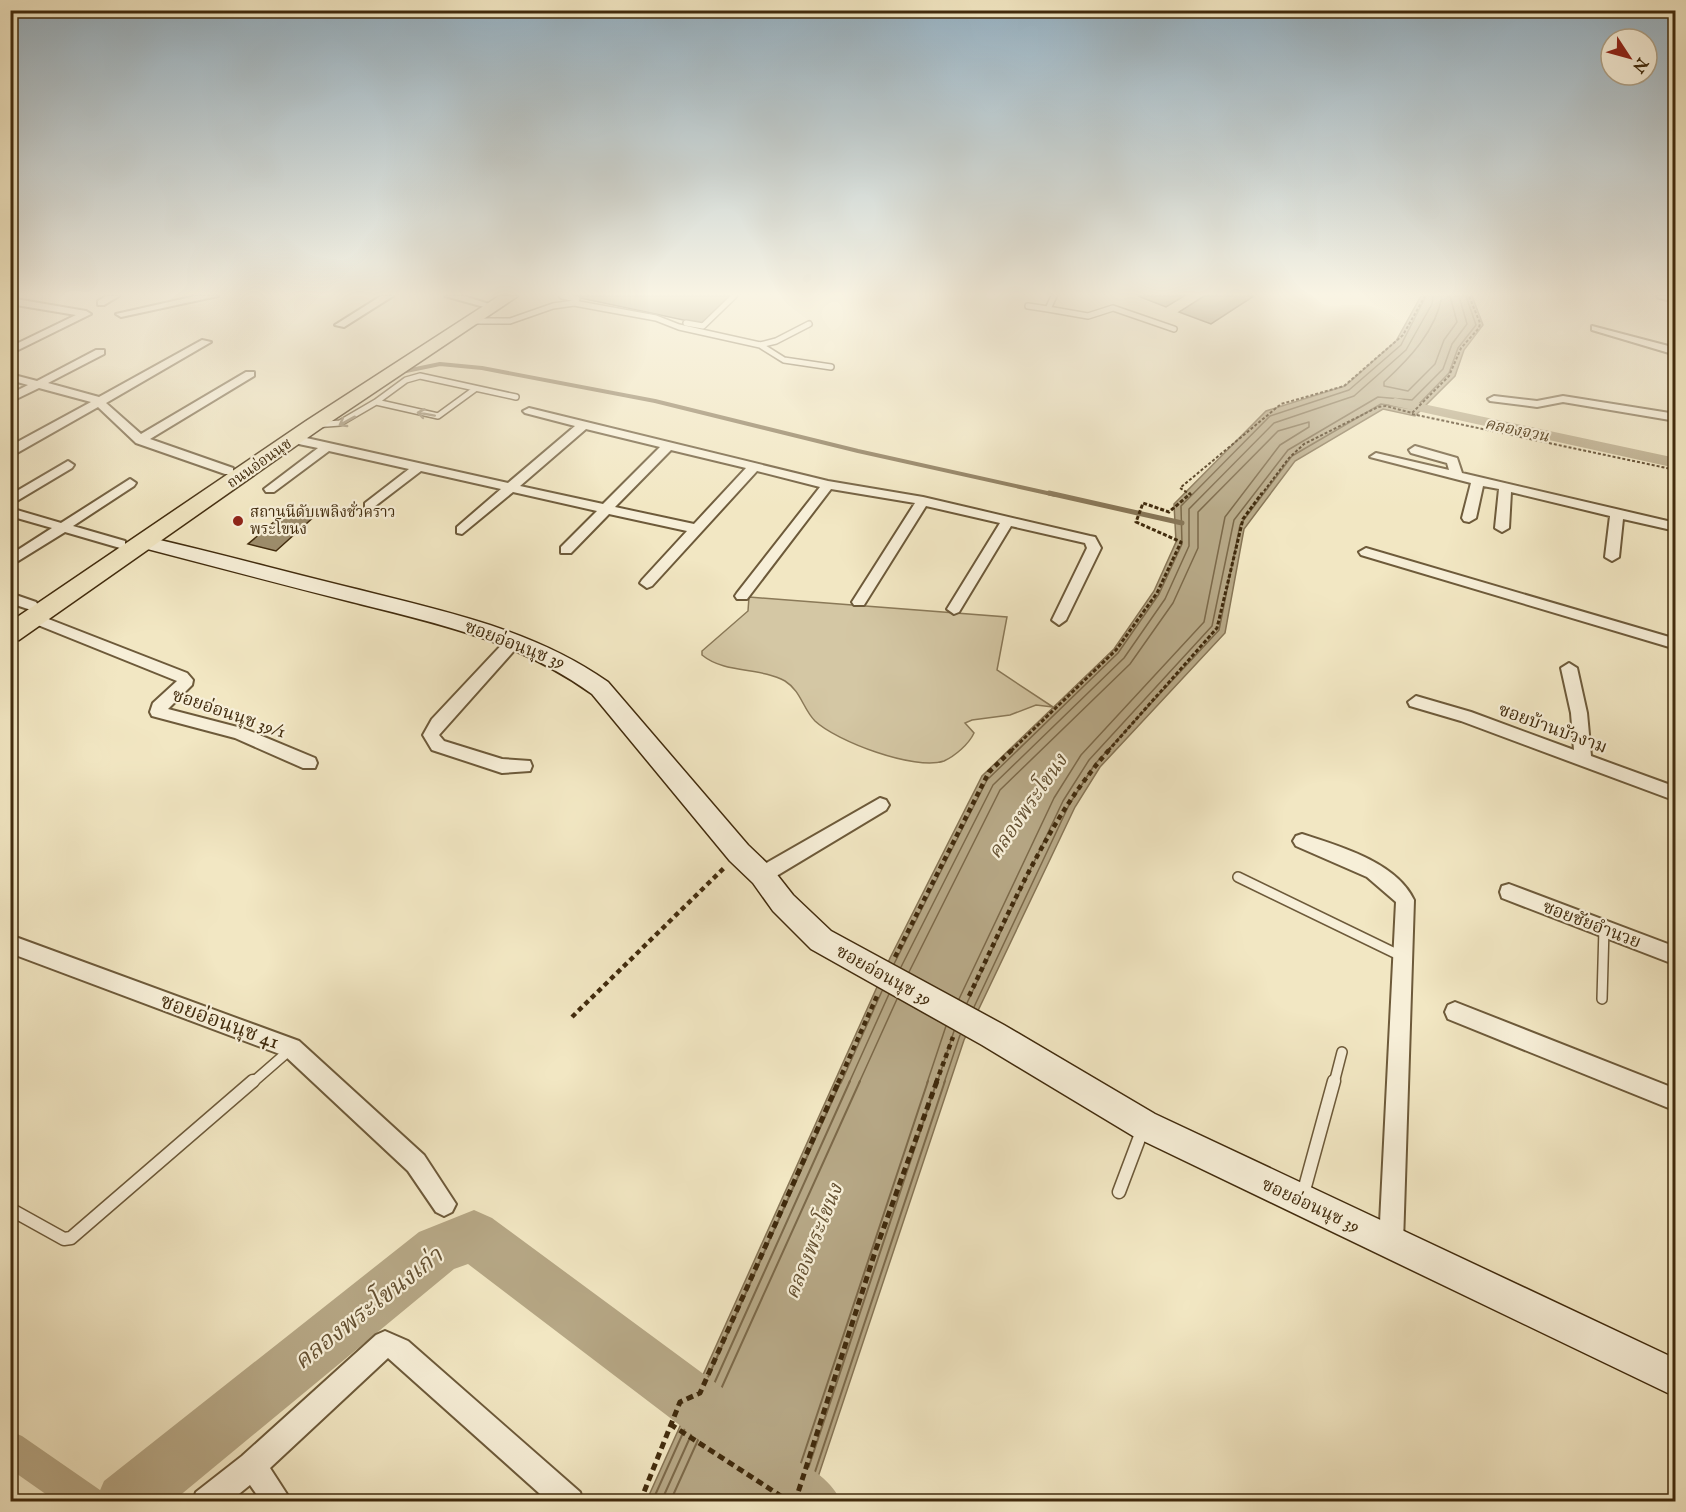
<svg xmlns="http://www.w3.org/2000/svg" width="1686" height="1512" font-family="'IM FELL English','Noto Serif Thai',serif">
<style>
.green{fill:#d4c7a4;stroke:#8a7958;stroke-width:1.5}
.water{fill:#b6a785;stroke:#877555;stroke-width:1.5}
.lines{fill:none;stroke-linecap:round;stroke-linejoin:round}
.shore-far1{stroke:#7c6949;stroke-width:1.5}
.shore{stroke:#7c6949;stroke-width:2}
.stream-far1{stroke:#877555;stroke-width:4}
.stream{stroke:#877555;stroke-width:5}
.canal{fill:#b6a785;fill-rule:evenodd}
.river{fill:#b6a785;fill-rule:evenodd}
.building{fill:#9d8d6c;stroke:#412b0d;stroke-width:1.5}
.lane-far2-casing{stroke:#6d5a3a;stroke-width:8}
.lane-far1-casing{stroke:#6d5a3a;stroke-width:12}
.lane-casing{stroke:#6d5a3a;stroke-width:15}
.street-casing{stroke:#6d5a3a;stroke-width:4}
.secondary-casing{stroke:#412b0d;stroke-width:3}
.primary-casing{stroke:#412b0d;stroke-width:3}
.path-far3{stroke:#412b0d;stroke-width:2;stroke-dasharray:3 2;stroke-linecap:butt}
.path-far2{stroke:#412b0d;stroke-width:3;stroke-dasharray:4 2;stroke-linecap:butt}
.path-far1{stroke:#412b0d;stroke-width:4.5;stroke-dasharray:5 4;stroke-linecap:butt}
.path{stroke:#412b0d;stroke-width:5;stroke-dasharray:7 4.5;stroke-linecap:butt}
.lane-far2{stroke:#f7efd8;stroke-width:5}
.lane-far1{stroke:#f7efd8;stroke-width:9}
.lane{stroke:#f7efd8;stroke-width:12}
.street{fill:#f7efd8;fill-rule:evenodd}
.secondary{fill:#f7efd8;fill-rule:evenodd}
.primary{fill:#f2e7c3;fill-rule:evenodd}
.oneway{stroke:#9c8d72}
.poi-dot{fill:#8f2418;stroke:#f7efd8;stroke-width:2}
.labels{text-anchor:middle;stroke-width:4.5;stroke-linejoin:round;paint-order:stroke}
.far-street-label{font-size:15px;fill:#412b0d;stroke:#f7efd8}
.far-poi-label{font-size:15px;fill:#412b0d;stroke:#f7efd8;text-anchor:start}
.far-water-label{font-size:16px;font-style:italic;fill:#645031;stroke:#f7efd8}
.street-label{font-size:18px;fill:#412b0d;stroke:#f7efd8}
.water-label{font-size:20px;font-style:italic;fill:#645031;stroke:#f7efd8}
.near-street-label{font-size:21px;fill:#412b0d;stroke:#f7efd8}
.near-water-label{font-size:24px;font-style:italic;fill:#645031;stroke:#f7efd8}
</style>
<rect width="100%" height="100%" fill="#f2e7c3"/>
<filter id="stains"><feTurbulence type="fractalNoise" baseFrequency=".00333" numOctaves="4"/><feColorMatrix values="0 0 0 0 .2 0 0 0 0 .09 0 0 0 0 .02 0 0 0 .5 -.17"/></filter>
<radialGradient id="worn" r=".72"><stop offset=".6" stop-color="#630" stop-opacity="0"/><stop offset="1" stop-color="#630" stop-opacity=".3"/></radialGradient>
<path class="green" d="M749 597 1007 617 997 670 1053 707 1036 705 1010 715 972 720 965 723 974 733C969 744 955 756 944 761 915 771 836 741 815 721 803 709 801 691 785 681 760 667 725 674 702 655V651L748 611Z"/>
<path class="water" d="M1421 296H1472L1483 325 1464 350 1455 376 1415 416 1383 409 1295 461 1244 529 1225 633 1100 767 1075 807 964 1040 810 1501 646 1502 890 958 982 776 1114 649 1154 591 1176 542 1174 504 1266 411 1345 386 1396 341Z"/>
<g class="lines">
<path class="shore-far1" d="M1442 296C1436 331 1409 359 1384 382V386L1408 391 1435 364 1444 340 1457 322 1450 296
M894 964 987 780 1118 653 1159 594 1182 544 1181 506 1270 416 1349 390 1401 345 1426 296
M901 967 993 785 1124 658 1165 599 1189 546V509L1274 423 1354 396 1406 350 1432 304 1433 296
M909 972 1000 790 1130 664 1173 603 1198 548V512L1278 431 1309 422V427L1280 445 1225 517 1204 622 1081 755 1054 798 959 999
M967 1003 1063 801 1089 760 1212 626 1234 520 1288 450 1378 397 1412 400 1443 369 1452 344 1467 324 1459 296
M974 1007 1069 805 1095 764 1219 630 1240 525 1292 456 1381 404 1414 409 1449 373 1458 348 1476 325 1466 296
M841 1083 882 991
M849 1083 889 994
M859 1083 897 999
M927 1083 946 1026
M937 1083 954 1031
M944 1083 960 1035"/>
<path class="shore" d="M652 1502 841 1081
M661 1502 850 1081
M670 1502 860 1081
M788 1502 928 1081
M797 1502 937 1081
M805 1502 945 1081"/>
<path class="stream-far1" d="M406 371 440 364 482 368 655 401 858 451 1056 495"/>
<path class="stream" d="M1049 493 1182 523"/>
<path class="canal" d="M1395 398 1676 458V468L1390 405 1388 402Z
M10 1431 22 1436 100 1490 105 1502H57L10 1469Z
M792 1459C811 1467 833 1482 841 1502 811 1502 788 1509 775 1476L780 1464Z"/>
<path class="river" d="M474 1210 492 1218 751 1409 760 1429 751 1449 731 1458 711 1449 468 1264 454 1269 172 1502H95L104 1481 419 1232Z"/>
</g>
<path class="building" d="M571 296H730L702 324Z
M1138 296H1184L1166 307Z
M1204 296H1254L1211 324 1179 312Z
M289 509 316 515 276 551 248 544Z"/>
<g class="lines">
<g class="lane-far2-casing">
<path id="lane-far2" d="M562 296 577 299
M1054 296 1048 309 1088 316 1113 308 1174 329
M1028 306 1048 309
M470 321H510L553 306 574 303 656 318 679 327 760 345 776 341 809 324
M686 323 703 326 734 296
M760 345 784 360 831 367
M475 389 438 416 376 402 406 380 420 376 516 397
M314 425 340 423 376 402"/>
</g>
<g class="lane-far1-casing">
<path id="lane-far1" d="M1238 877 1401 956
M1602 999 1604 928
M252 1083 291 1049
M1334 1083 1342 1052"/>
</g>
<g class="lane-casing">
<path id="lane" d="M1119 1192 1142 1131
M1303 1194 1334 1081
M10 1209 64 1239 71 1238 253 1081"/>
</g>
<g class="street-casing">
<path id="street" d="M106 296H119L104 305H98V301Z
M196 296H218L121 317 116 314Z
M381 296H393L344 327 335 325Z
M445 296H464L489 304 484 307Z
M1657 296H1676V302L1659 298Z
M10 298 86 311 91 314 10 354V347L76 315 10 304Z
M1592 326 1676 348V355L1592 330Z
M202 340 211 342 106 403 141 434 246 372H254V376L150 439 233 468V474H225L136 443 98 407 17 453H10V446L91 402 39 388 10 402V394L28 385 10 380V374L37 381 96 350H104V354L48 383 99 397Z
M1494 396 1537 401 1563 396 1676 414V421L1563 402 1537 407 1490 401 1488 399Z
M529 408 828 481 923 497 1090 536 1095 537 1101 548 1066 620 1059 625 1052 620 1087 548 1085 543 1011 526 959 612 954 614 947 609 1000 523 926 506 864 605H854L852 602 915 503 831 489 747 599H737L735 596 737 593 820 487 757 471 652 586 647 588 640 583 642 580 687 531 609 514 571 553H561V547L597 511 513 492 462 534 457 533V527L501 489 421 471 370 510 365 509V503L409 469 329 451 274 492H266L264 489 318 448 289 442V436L293 435 508 483 575 426 525 413 523 411ZM586 429 660 447 603 504 520 486ZM671 450 746 468 694 524 615 507Z
M1415 446 1457 458 1462 473 1676 523V531L1623 519 1619 557 1612 561 1605 557 1610 516 1511 492 1509 528 1502 532 1495 528 1499 489 1483 486 1476 518 1469 522 1464 521 1462 518 1471 483 1370 457 1376 453 1449 470 1447 463 1411 453 1409 450Z
M68 461 74 465 72 468 10 505V495Z
M130 479 136 483 134 486 73 526 125 541V547L120 548 65 532 10 566V555L52 528 10 516V508L61 523Z
M1366 548 1676 639V649L1361 555 1359 552Z
M10 593 36 602 38 605 31 610 10 603Z
M33 613 187 673 193 680 192 685 168 709 245 729 315 758 317 763 315 768H303L235 738 152 716 150 712 153 703 177 681 28 621 26 618 28 615Z
M514 636 519 637 521 641 519 645 439 735 444 741 502 759 530 761 532 766 530 771 502 773 432 750 423 735 432 719 509 637Z
M1569 663 1577 668 1587 713 1591 756 1676 787V801L1461 721 1410 706 1408 702 1416 696 1471 712 1574 750 1571 713 1561 668Z
M880 798 886 800 889 805 886 810 768 881 762 883 756 881 753 875 756 869Z
M1302 834C1339 846 1396 862 1414 900L1403 1243 1399 1251 1391 1255 1383 1251 1379 1243 1396 902 1367 877 1296 846 1293 841 1296 836Z
M1509 884 1676 947V965L1502 898 1500 892 1502 886Z
M10 935 299 1041 424 1155 456 1204 452 1212 444 1216 436 1212 408 1171 285 1056 10 953Z
M1455 1002 1676 1089V1111L1448 1019 1445 1012 1448 1005Z
M385 1331 408 1341 580 1492 583 1502H549L388 1358 270 1468 292 1502H262L250 1485 229 1502H193L196 1492 242 1456 376 1335Z"/>
</g>
<g class="secondary-casing">
<path id="secondary" d="M143 536C213 552 282 571 352 588 442 611 531 628 608 682L748 845 771 867 793 895 831 931 1004 1025 1155 1114 1676 1359V1397L1133 1136 982 1045 811 949 773 911 753 883 730 861 592 694C517 640 439 624 352 602 280 584 208 565 136 546L133 542 136 538Z"/>
</g>
<g class="primary-casing">
<path id="primary" d="M499 296H518L320 429 19 640 10 642V622L306 421Z"/>
</g>
<path class="path-far3" d="M1412 414 1676 470
M1191 495 1180 488 1281 404 1344 386 1403 335 1425 296
M1261 495 1289 458 1304 444 1378 407 1386 406 1412 413 1449 376 1461 348 1479 328 1480 323 1469 296"/>
<path class="path-far2" d="M1011 751 1116 650 1157 593 1181 542 1136 522 1143 503 1169 512 1191 493
M1108 751 1217 628 1243 519 1262 493"/>
<path class="path-far1" d="M895 957 989 772 1012 750
M969 996C1010 911 1047 820 1109 750
M572 1017 724 868
M838 1083 877 996
M936 1083 953 1037"/>
<path class="path" d="M670 1424 790 1502
M640 1502 680 1402 700 1393 839 1081
M795 1502 876 1249 937 1081"/>
<use href="#lane-far2" class="lane-far2"/>
<use href="#lane-far1" class="lane-far1"/>
<use href="#lane" class="lane"/>
<use href="#street" class="street"/>
<use href="#secondary" class="secondary"/>
<use href="#primary" class="primary"/>
</g>
<defs><path id="oneway-shaft" d="M-6 0H5M1.5-3L5.5 0L1.5 3" fill="none" stroke-width="1.6" stroke-linecap="round" stroke-linejoin="round" transform="scale(1.5)"/></defs>
<g class="oneway">
<use href="#oneway-shaft" transform="translate(426 414) rotate(-170)"/>
<use href="#oneway-shaft" transform="translate(347 421) rotate(151)"/>
</g>
<linearGradient id="sky" x2="0" y2="1"><stop stop-color="#94afc0"/><stop offset="0.58" stop-color="#f9f4e4"/><stop offset="1" stop-color="#f9f4e4" stop-opacity="0"/></linearGradient>
<rect width="1686" height="508" fill="url(#sky)"/>
<circle class="poi-dot" cx="238" cy="521" r="6"/>
<g class="labels">
<g class="far-street-label">
<text transform="translate(259 463) rotate(-35)" y="5">ถนนอ่อนนุช</text>
</g>
<g class="far-poi-label">
<text x="250" y="517">สถานนีดับเพลิงชั่วคราว<tspan x="250" dy="17">พระโขนง</tspan></text>
</g>
<g class="far-water-label">
<text transform="translate(1517 429) rotate(12)" y="6">คลองจวน</text>
</g>
<g class="street-label">
<text transform="translate(515 644) rotate(21)" y="6">ซอยอ่อนนุช 39</text>
<text transform="translate(229 713) rotate(19)" y="6">ซอยอ่อนนุช 39/1</text>
<text transform="translate(1553 728) rotate(20)" y="6">ซอยบ้านบัวงาม</text>
<text transform="translate(1592 924) rotate(21)" y="6">ซอยชัยอำนวย</text>
<text transform="translate(884 975) rotate(29)" y="6">ซอยอ่อนนุช 39</text>
<text transform="translate(1311 1205) rotate(25)" y="6">ซอยอ่อนนุช 39</text>
</g>
<g class="water-label">
<text transform="translate(1027 806) rotate(-55)" y="7">คลองพระโขนง</text>
<text transform="translate(813 1241) rotate(-68)" y="7">คลองพระโขนง</text>
</g>
<g class="near-street-label">
<text transform="translate(220 1021) rotate(20)" y="7">ซอยอ่อนนุช 41</text>
</g>
<g class="near-water-label">
<text transform="translate(368 1308) rotate(-38)" y="8">คลองพระโขนงเก่า</text>
</g>
</g>
<rect width="1686" height="1512" fill="none" stroke="#f2e7c3" stroke-width="36"/>
<rect x="12" y="12" width="1662" height="1488" fill="none" stroke="#412b0d" stroke-width="3"/>
<rect x="18" y="18" width="1650" height="1476" fill="none" stroke="#412b0d" stroke-width="1.5"/>
<g transform="translate(1629 57) rotate(126)"><circle r="28" fill="#f7efd8" stroke="#aea187" stroke-width="1.5"/>
<path d="M0-4.5L10 22L0 15L-10 22Z" fill="#8f2418"/>
<text y="-9" font-size="16" font-weight="bold" text-anchor="middle" fill="#412b0d">N</text>
</g>
<rect width="100%" height="100%" filter="url(#stains)"/>
<rect width="100%" height="100%" fill="url(#worn)"/>
</svg>
